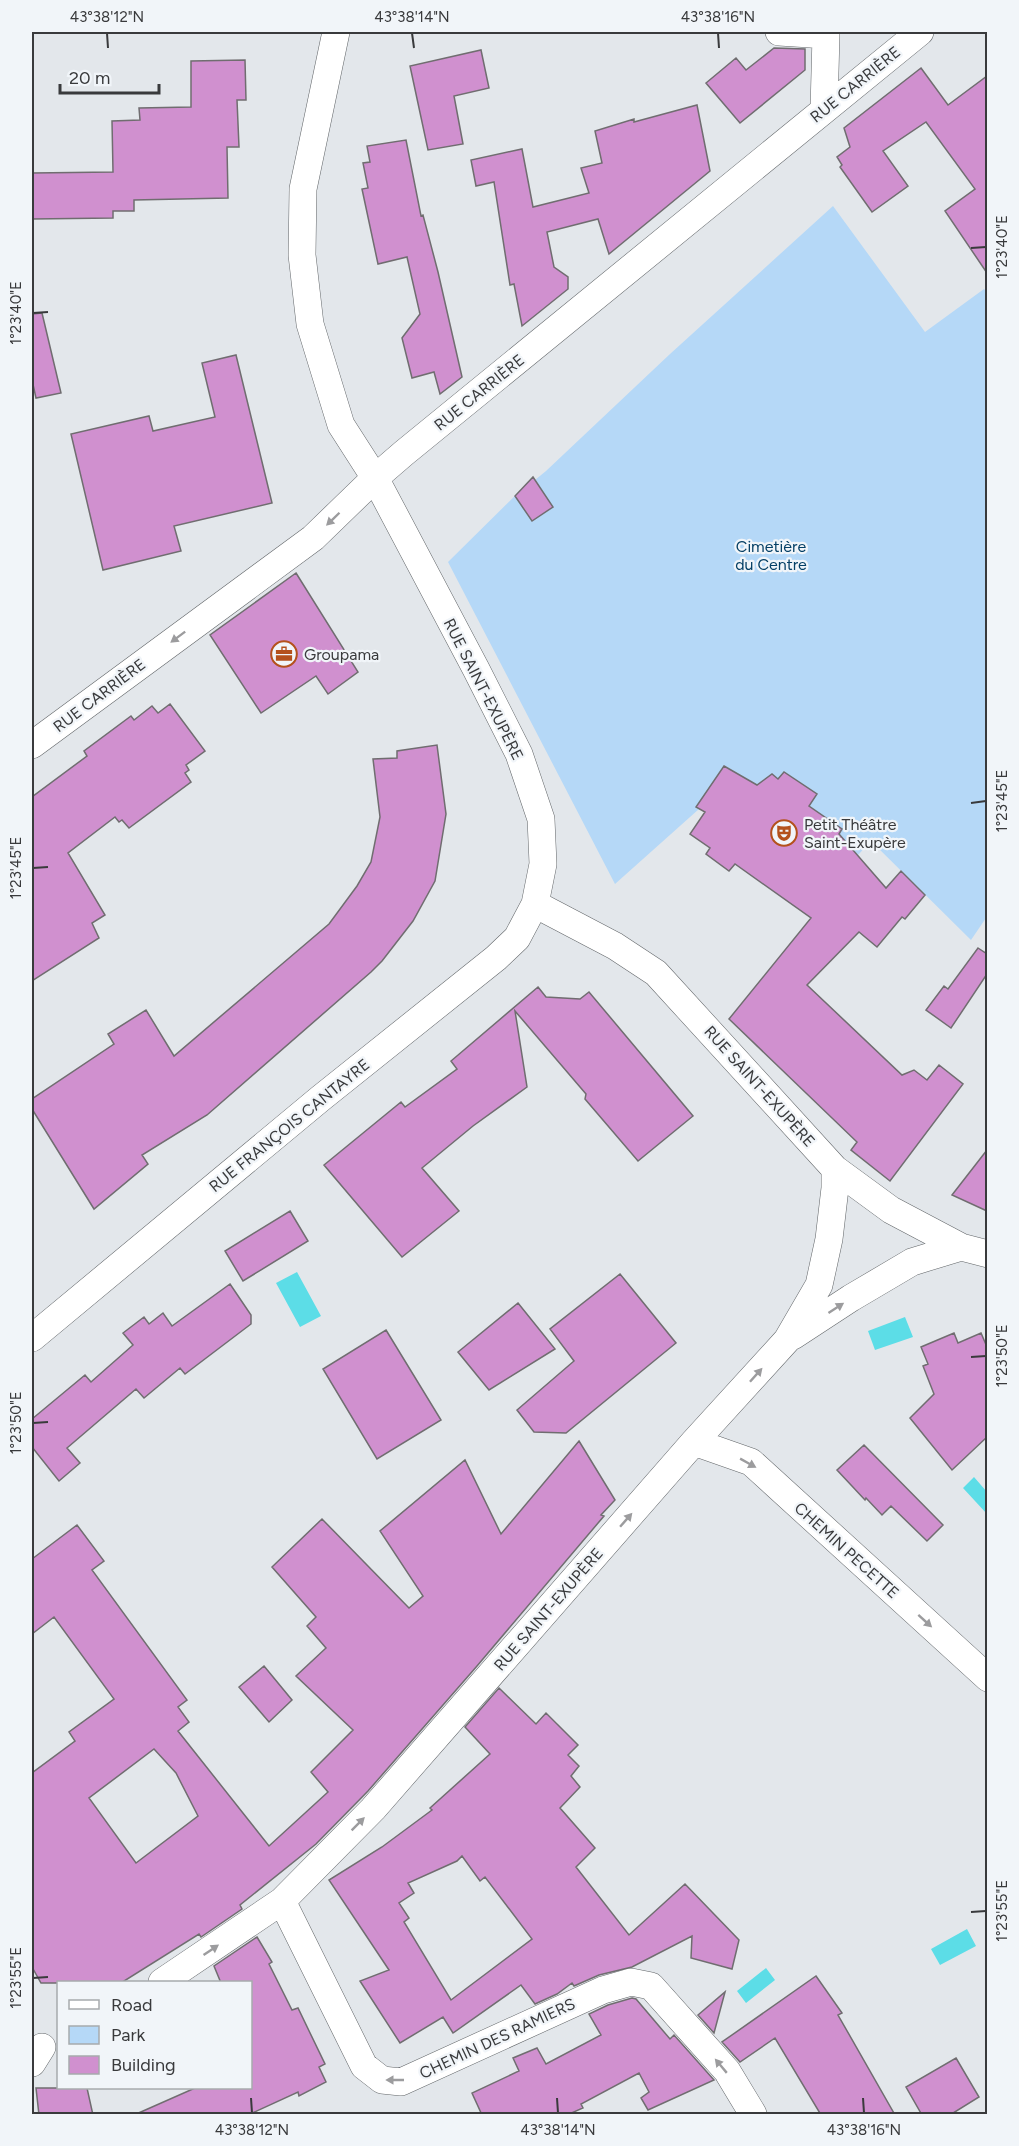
<svg xmlns="http://www.w3.org/2000/svg" width="1019" height="2146" font-family="Figtree,sans-serif">
<style>
.green{fill:#b5d8f7}
.water{fill:#5cdde7}
.building{fill:#d090cf;stroke:#706d70;stroke-width:1.5;fill-rule:evenodd}
.lines{fill:none;stroke-linecap:round;stroke-linejoin:round}
.street-casing{stroke:#626669;stroke-width:28}
.street{stroke:#fff;stroke-width:27}
.oneway{fill:#9c9c9e}
.ticks{fill:none;stroke:#393a3c;stroke-width:2}
.labels{text-anchor:middle;stroke-width:4.5;stroke-linejoin:round;paint-order:stroke}
.street-label{font-size:16px;fill:#393a3c;stroke:#f1f5f9}
.park-label{font-size:16px;fill:#043f65;stroke:#f1f5f9}
.poi-label{font-size:16px;fill:#393a3c;stroke:#f1f5f9;text-anchor:start}
.neatline{fill:none;stroke:#393a3c;stroke-width:2}
.ticks-label{font-size:15px;text-anchor:middle;fill:#393a3c}
</style>
<rect width="100%" height="100%" fill="#e3e7eb"/>
<path class="green" d="M833 206 925 332 984 289 988 293V915L971 940 871 841 858 855 839 834 842 829 809 806 817 794 784 772 778 779 772 774 757 785 724 766 697 806 699 809 615 884 448 562 533 478 535 480 546 471 670 354Z"/>
<path class="water" d="M297 1272 321 1316 300 1327 276 1283Z
M905 1317 913 1337 875 1350 868 1331Z
M974 1477 987 1492V1514L963 1488Z
M967 1929 976 1946 940 1965 931 1949Z
M766 1968 775 1980 746 2003 737 1991Z"/>
<path class="building" d="M774 48 805 49V70L740 123 706 83 736 58 746 70Z
M481 50 489 88 454 96 463 144 428 150 410 66Z
M245 60 246 100H237L239 147H227L228 198 134 200V211H113V218L32 219V173L113 172 112 121 140 120 139 108 191 107V61Z
M921 68 948 105 987 76V273L945 211 975 189 926 122 883 151 908 186 872 212 840 167 842 165 837 157 850 147 844 128Z
M697 105 710 171 609 254 598 219 547 232 554 267 568 277V289L522 326 514 284 510 285 494 182 476 186 471 160 522 149 533 207 589 193 581 168 602 163 595 131 634 119V122Z
M406 140 421 216 423 215 438 272 462 377 440 394 434 372 412 378 402 338 420 314 407 257 378 264 362 189 368 188 363 163 370 162 367 146Z
M42 313 61 393 36 398 32 380V314Z
M236 355 272 503 174 526 181 551 103 570 71 434 149 416 153 431 215 417 202 363Z
M533 477 553 507 532 521 515 496Z
M296 573 358 672 328 694 316 676 261 713 210 635Z
M170 704 205 751 186 765 189 770 185 773 191 782 129 828 122 820 119 822 115 817 68 853 105 915 92 923 99 938 32 981V797L87 756 84 751 131 716 134 720 152 706 158 713Z
M437 745 446 814 435 881 413 921 382 961 371 972 207 1115 142 1155 148 1164 94 1209 32 1109V1099L114 1044 108 1034 146 1010 174 1056 329 924 357 886 371 862 380 817 373 759 397 758V751Z
M724 766 757 785 772 774 778 779 784 772 817 794 809 806 842 829 839 834 886 888 901 871 925 895 905 919 902 917 877 947 859 932 807 985 902 1075 914 1070 927 1080 939 1065 963 1084 890 1181 851 1150 857 1142 729 1019 811 918 735 864 729 871 706 854 710 848 690 834 705 812 696 807Z
M978 948 987 954V974L951 1028 926 1010 944 986 948 989Z
M538 987 546 997 580 999 589 992 693 1116 638 1161 585 1099 586 1094 515 1011 527 1087 473 1126 422 1168 459 1211 402 1257 324 1165 401 1102 405 1107 457 1069 451 1061Z
M987 1150V1211L952 1195Z
M290 1211 308 1241 243 1281 225 1251Z
M620 1274 676 1343 566 1433 534 1432 517 1410 574 1361 550 1329Z
M230 1284 251 1315V1324L185 1374 180 1368 144 1398 136 1389 67 1448 80 1463 59 1481 32 1447V1419L85 1375 91 1382 133 1345 123 1333 144 1317 149 1324 163 1313 172 1326Z
M518 1303 555 1349 489 1390 458 1352Z
M386 1330 441 1420 377 1459 323 1369Z
M954 1333 958 1343 981 1333 987 1347V1437L952 1470 910 1418 934 1394 923 1366 928 1364 921 1347Z
M579 1441 615 1500 601 1515 604 1516 477 1666 368 1791 316 1844 240 1905 242 1909 201 1937 199 1934 121 1983H41L32 1967V1773L75 1741 69 1732 114 1699 54 1617 32 1634V1559L77 1525 104 1561 92 1570 187 1700 178 1707 189 1722 178 1731 269 1846 328 1792 311 1772 353 1730 296 1676 326 1648 307 1626 316 1617 272 1567 322 1519 409 1608 423 1596 380 1531 465 1460 501 1534ZM154 1749 176 1773 198 1816 136 1863 89 1798Z
M864 1445 943 1525 927 1541 891 1506 882 1515 866 1498 865 1500 837 1470Z
M264 1666 292 1700 269 1722 239 1687Z
M499 1688 536 1724 546 1713 578 1745 568 1755 579 1766 571 1776 580 1787 560 1808 595 1848 576 1867 629 1935 685 1884 739 1940 732 1969 691 1958 692 1936 632 1967 599 1975 574 1986 572 1983 557 1994 535 2004 521 1985 453 2033 443 2017 400 2043 360 1981 389 1970 329 1880 382 1847 432 1810 430 1808 490 1754 465 1727ZM462 1856 480 1881 485 1877 532 1939 451 2000 404 1922 409 1918 399 1903 414 1893 408 1883 457 1861Z
M257 1937 272 1962 269 1964 292 2010 298 2008 325 2064 319 2067 326 2082 299 2096 298 2092 248 2115H134L195 2088H250V1983H221L214 1966Z
M816 1976 842 2013 838 2015 895 2115H821L775 2038 740 2062 722 2042Z
M725 1992 714 2033 698 2015Z
M632 1998 636 1999 670 2039 674 2035 714 2080 648 2110 641 2098 649 2092 639 2073 581 2104 583 2108 567 2115H482L472 2093 519 2071 513 2058 537 2048 546 2064 601 2035 589 2014 608 2005Z
M956 2058 979 2097 950 2115H922L906 2087Z
M36 2088H87L93 2115H39Z"/>
<g class="lines">
<g class="street-casing">
<path id="street" d="M779 32 826 35 824 109
M32 745 313 538 375 478 404 453 920 32
M535 904 615 946 656 973 835 1169 891 1210 961 1247 988 1254
M793 1336 851 1298 912 1262 961 1247
M32 1338 321 1098 496 958 517 938 535 904 543 864 541 819 519 754 476 669 375 478 341 425 310 324 302 255 303 189 336 32
M694 1442 751 1462 988 1678
M282 1901 364 2066 382 2080 401 2082 603 1990 631 1982 651 1986 727 2071 753 2114
M162 1982 282 1901 373 1809 694 1442 787 1340 819 1285 829 1239 835 1188V1169
M32 2063 42 2047"/>
</g>
<use href="#street" class="street"/>
</g>
<defs><path id="oneway-solid" d="M-6-.8H1V-3.2L6.5 0L1 3.2V.8H-6Z" transform="scale(1.5)"/></defs>
<g class="oneway">
<use href="#oneway-solid" transform="translate(333 519) rotate(136)"/>
<use href="#oneway-solid" transform="translate(178 637) rotate(143)"/>
<use href="#oneway-solid" transform="translate(836 1308) rotate(-33)"/>
<use href="#oneway-solid" transform="translate(756 1375) rotate(-48)"/>
<use href="#oneway-solid" transform="translate(748 1463) rotate(29)"/>
<use href="#oneway-solid" transform="translate(626 1520) rotate(-49)"/>
<use href="#oneway-solid" transform="translate(925 1621) rotate(42)"/>
<use href="#oneway-solid" transform="translate(358 1824) rotate(-45)"/>
<use href="#oneway-solid" transform="translate(211 1950) rotate(-34)"/>
<use href="#oneway-solid" transform="translate(721 2066) rotate(-130)"/>
<use href="#oneway-solid" transform="translate(395 2080) rotate(180)"/>
</g>
<path class="ticks" d="M107 33 108 48M412 33 414 48M718 33 719 48M971 248 986 247M33 313 48 312M971 803 986 801M33 868 48 867M971 1357 986 1356M33 1423 48 1422M971 1912 986 1911M33 1978 48 1977M251 2098 252 2113M557 2098 558 2113M863 2098 864 2113"/>
<defs>
<g id="office-ring" transform="scale(1.35)"><circle r="9.5" fill="#f1f5f9" stroke="#b4511c" stroke-width="1.5"/><path d="M-6-3h4V-5.5h4V-3h4V5H-6ZM-1-4.5V-3h2v-1.5ZM-6 0V1H6V0Z" fill="#b4511c"/></g>
<g id="theatre-ring" transform="scale(1.35)"><circle r="9.5" fill="#f1f5f9" stroke="#b4511c" stroke-width="1.5"/><path d="M-5-5.5Q0-4 5-5.5V0Q5 5 0 6Q-5 5-5 0ZM-3.3-2.5H-1v1.5H-3.3ZM1-2.5H3.3v1.5H1ZM-2.8 1Q0 5.5 2.8 1Z" fill="#b4511c"/></g>
</defs>
<g fill-rule="evenodd">
<use href="#office-ring" x="284" y="654"/>
<use href="#theatre-ring" x="784" y="833"/>
</g>
<g class="labels">
<g class="street-label">
<text transform="translate(855 84) rotate(-39)" y="6">RUE CARRIÈRE</text>
<text transform="translate(479 392) rotate(-39)" y="6">RUE CARRIÈRE</text>
<text transform="translate(484 689) rotate(63)" y="6">RUE SAINT-EXUPÈRE</text>
<text transform="translate(99 695) rotate(-37)" y="6">RUE CARRIÈRE</text>
<text transform="translate(760 1086) rotate(48)" y="6">RUE SAINT-EXUPÈRE</text>
<text transform="translate(289 1125) rotate(-39)" y="6">RUE FRANÇOIS CANTAYRE</text>
<text transform="translate(847 1550) rotate(42)" y="6">CHEMIN PECETTE</text>
<text transform="translate(548 1609) rotate(-49)" y="6">RUE SAINT-EXUPÈRE</text>
<text transform="translate(497 2038) rotate(-25)" y="6">CHEMIN DES RAMIERS</text>
</g>
<g class="park-label">
<text x="771" y="552">Cimetière<tspan x="771" dy="18">du Centre</tspan></text>
</g>
<g class="poi-label">
<text x="304" y="660">Groupama</text>
<text x="804" y="830">Petit Théâtre<tspan x="804" dy="18">Saint-Exupère</tspan></text>
</g>
</g>
<rect width="1019" height="2146" fill="none" stroke="#f1f5f9" stroke-width="66"/>
<rect x="57" y="1981" width="195" height="108" fill="#f1f5f9" stroke="#a7aaad" stroke-width="1.5"/>
<rect x="69" y="2000" width="30" height="9" fill="#ffffff" stroke="#a7aaad" stroke-width="1.5"/>
<text x="111" y="2011" font-size="18" fill="#393a3c">Road</text>
<rect x="69" y="2026" width="30" height="18" fill="#b5d8f7" stroke="#a7aaad" stroke-width="1.5"/>
<text x="111" y="2041" font-size="18" fill="#393a3c">Park</text>
<rect x="69" y="2056" width="30" height="18" fill="#d090cf" stroke="#a7aaad" stroke-width="1.5"/>
<text x="111" y="2071" font-size="18" fill="#393a3c">Building</text>
<path d="M60 84v9h99v-9" fill="none" stroke="#393a3c" stroke-width="3"/>
<text x="69" y="84" font-size="18" fill="#393a3c" stroke="#f1f5f9" stroke-width="4.5" paint-order="stroke">20 m</text>
<rect x="33" y="33" width="953" height="2080" class="neatline"/>
<g class="ticks-label">
<text x="107" y="22">43°38'12"N</text>
<text x="412" y="22">43°38'14"N</text>
<text x="718" y="22">43°38'16"N</text>
<text transform="translate(1002 247) rotate(-90)" y="5">1°23'40"E</text>
<text transform="translate(16 313) rotate(-90)" y="5">1°23'40"E</text>
<text transform="translate(1002 801) rotate(-90)" y="5">1°23'45"E</text>
<text transform="translate(16 868) rotate(-90)" y="5">1°23'45"E</text>
<text transform="translate(1002 1356) rotate(-90)" y="5">1°23'50"E</text>
<text transform="translate(16 1423) rotate(-90)" y="5">1°23'50"E</text>
<text transform="translate(1002 1911) rotate(-90)" y="5">1°23'55"E</text>
<text transform="translate(16 1978) rotate(-90)" y="5">1°23'55"E</text>
<text x="252" y="2135">43°38'12"N</text>
<text x="558" y="2135">43°38'14"N</text>
<text x="864" y="2135">43°38'16"N</text>
</g>
</svg>
